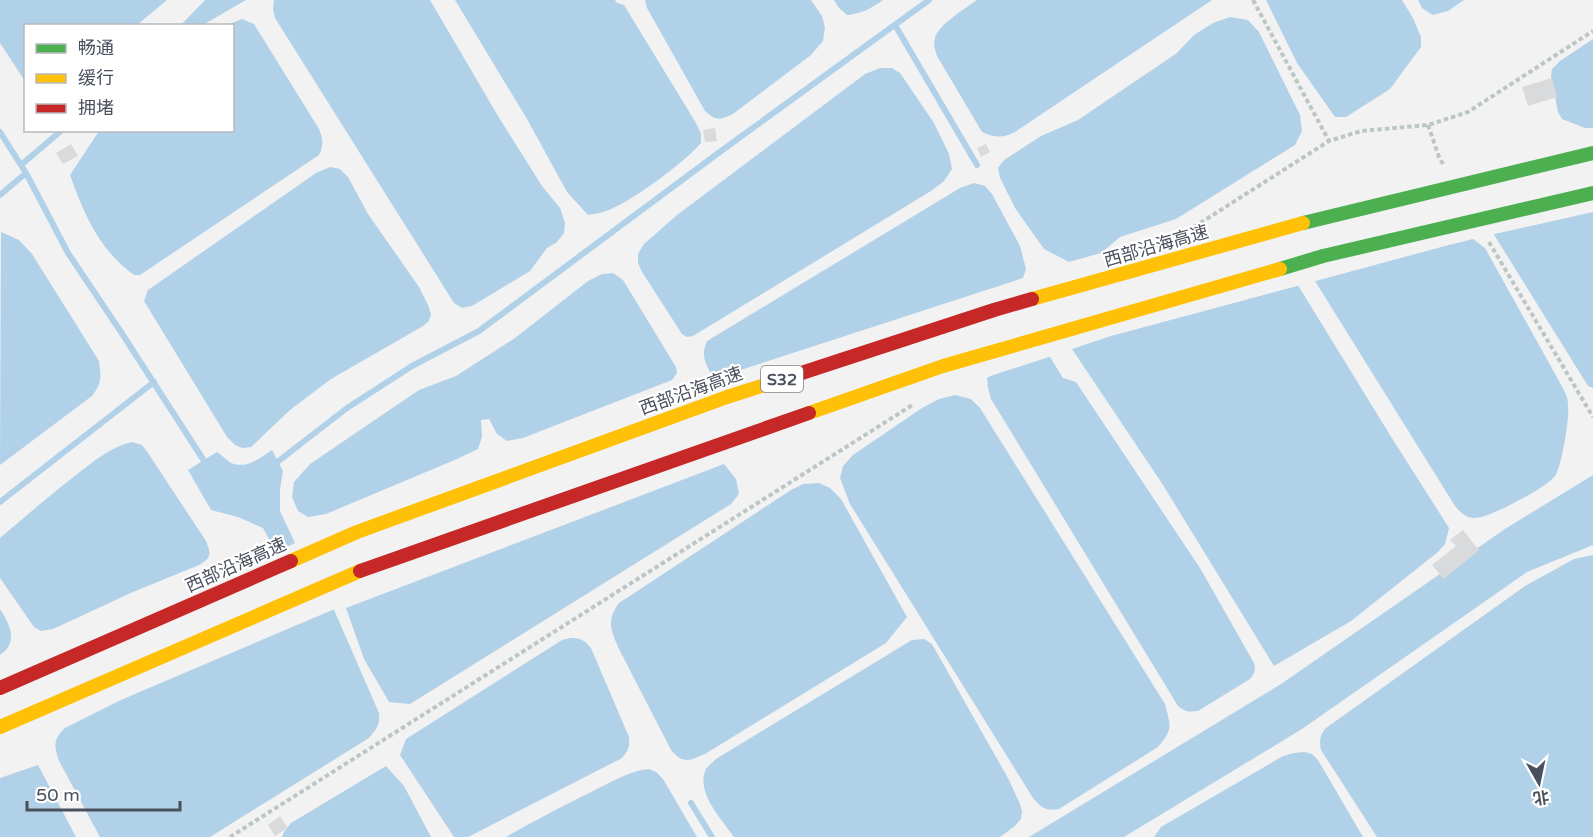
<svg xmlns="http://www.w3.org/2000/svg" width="1593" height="837" font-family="'Varela Round','Noto Sans SC',sans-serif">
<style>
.water{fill:#b1d1e9}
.pier{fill:#f2f2f2}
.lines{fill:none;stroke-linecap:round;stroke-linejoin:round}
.stream{stroke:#b1d1e9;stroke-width:6}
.building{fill:#d9dadc}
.path{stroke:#bcc6c5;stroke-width:4;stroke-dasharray:4.5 3;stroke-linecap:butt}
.fast{stroke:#4caf50;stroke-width:14}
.slow{stroke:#ffc107;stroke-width:14}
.jam{stroke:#c62828;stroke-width:14}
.labels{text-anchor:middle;stroke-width:4.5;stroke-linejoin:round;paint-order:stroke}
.shield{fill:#fff;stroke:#80848e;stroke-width:1.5}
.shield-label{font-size:16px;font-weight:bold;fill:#4a505d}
.street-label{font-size:18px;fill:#4a505d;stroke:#fff}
</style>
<rect width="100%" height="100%" fill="#f2f2f2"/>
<path class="water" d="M0 0H167L137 25 26 26 25 81 0 43Z
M205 0H246L203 25H181Z
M274 0H430L498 116 542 186 560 208 565 223 564 233 557 242 547 248 530 271 472 306 462 308 454 303 275 18 273 9Z
M455 0H615L617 3 624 5 696 123 701 134V143C685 162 630 203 606 211 601 213 594 214 588 215L567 192 527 119Z
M645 0H811L822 16 825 28 823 41 811 55 733 114C720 120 716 121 705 111L647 8Z
M834 0H883C872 8 861 14 847 15L839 8Z
M977 0H1212L1015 132C1003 138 995 138 982 132L937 56C935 50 933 44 935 38 938 25 966 8 977 0Z
M1266 0H1402L1413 18 1421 37V47L1390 89 1346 117H1335L1297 63Z
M1418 0H1464L1448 11 1433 15 1422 8Z
M1230 17 1248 20 1259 32 1300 115 1302 131 1295 145 1176 219 1120 237 1101 253 1069 262 1044 249 1015 208 1000 178 998 168 1004 160 1041 136 1078 120 1177 53 1194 35 1213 23Z
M242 19 254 24 319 129C323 139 324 145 319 155L140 275H134C99 250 84 214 70 175L99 131 232 130V26L227 25Z
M1593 39V128H1585L1562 119 1558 112 1551 76 1552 69 1560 61Z
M880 68H892L900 73 934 123 949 154 952 169 944 181 931 191 693 336 687 337 682 334 642 272 638 263V254L644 244 677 215 865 74Z
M330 167 340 169 348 177 368 214 419 287 428 305 431 314 429 321 423 326 331 379 290 410 251 447 242 448 235 445 227 437 144 301 148 290 316 173Z
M974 183 985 186 992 194 1020 246 1026 269 1023 278 713 379C706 363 700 357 707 341L960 188Z
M1593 209V388L1588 386 1488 225Z
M1 232 19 240 32 254 99 361C101 376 102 383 92 396L0 465Z
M1472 238 1485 248 1564 390C1566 395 1568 399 1568 404 1570 416 1562 466 1555 476 1546 488 1488 519 1474 518 1466 518 1460 512 1455 506L1310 273Z
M1288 269 1390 435 1449 528 1445 544 1438 552 1351 621 1274 666 1163 485 1064 337Z
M613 273 623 280 676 367 677 373 672 380 523 438 507 441 497 434 489 419 481 420 482 437 478 449 457 459 326 514 308 517 298 511 292 497 294 482 310 464 419 390 456 376 515 338 588 281 602 274Z
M1042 344 1063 378 1076 382 1200 568 1254 663C1256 670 1255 673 1250 679L1198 711C1189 712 1185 712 1178 706L991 399 988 388 987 378Z
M955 395 971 399 980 408 1165 704C1171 727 1173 729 1158 747L1059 809C1046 811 1041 808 1033 798L850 504 840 478 843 466 853 455 922 408 939 399Z
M132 442 142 445 148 453 206 541C211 554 212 558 199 565L133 592 53 629 41 631 34 627 0 578V538C25 517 50 495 76 475 94 461 110 447 132 442Z
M272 450 283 471 280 489V511L295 543 276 552 263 528 238 517 211 510 188 470 217 452C222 455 229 463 234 464 248 468 262 457 272 450Z
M724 464 736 479 739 494 731 504 410 704 389 702 364 659 346 608Z
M1593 475V545L1527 572 1302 729 1124 837H1029L1281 684 1505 529Z
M819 483 830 488 841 499 907 617 886 643 705 754C689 761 683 764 671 750L618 647C610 628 607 620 619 603L791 490 803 484Z
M1593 555V837H1377L1321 750C1319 740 1320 735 1326 728L1525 586 1574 559Z
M328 596 379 713C380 725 377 729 369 738L210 837H100L59 761C54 746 53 739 65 728Z
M0 609C10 625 19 642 0 655Z
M570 638C580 638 585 640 591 648L629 737C630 747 628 751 622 758L472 835 468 837H454L400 755 406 739 562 640Z
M924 639 932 644 1009 780 1020 804 1022 812 1021 819 1015 826 1000 837H734C722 820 695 792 706 769 708 766 713 762 716 759L912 640Z
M1304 752 1312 754 1318 760 1363 837H1154L1161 827 1283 756 1294 753Z
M38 765 76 837H0V778Z
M386 766 404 786 431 837H282L284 832 291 823Z
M649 769 656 772 663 779 697 837H506C536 820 566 804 597 789 613 781 630 771 649 769Z"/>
<path class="pier" d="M1593 203V212L1490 235 1485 226Z
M1474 235 1477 238 1445 246 1312 282 1307 273Z
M1291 268 1301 285 1111 336 1069 350 1062 339Z
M1041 342 1044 343 1052 356 984 378 985 376Z
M327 594 331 595 337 608 69 722Z"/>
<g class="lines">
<path class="stream" d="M895 25 977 165
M0 132 26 173 68 253 121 332 208 467
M21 165 62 130
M0 195 26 173
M276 463 347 408 412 366 479 331 717 154 929 0
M0 502 154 382
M691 803 712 837"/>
</g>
<path class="building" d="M1552 78 1557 97 1528 106 1522 87Z
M715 128 717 141 705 142 703 130Z
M71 144 78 156 63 164 56 153Z
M986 144 990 152 981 157 977 148Z
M1463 530 1479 550 1444 579 1432 565 1456 546 1450 540Z
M280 816 288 828 275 836 268 825Z"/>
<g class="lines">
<path class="path" d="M1253 0 1329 141
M1428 125 1439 157 1444 166
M1194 227 1329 141 1361 131 1428 125 1468 112 1593 31
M1489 242 1593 417
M230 837 914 404"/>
<path class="fast" d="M1303 223 1593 153
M1280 269 1323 256 1593 193"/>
<path class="slow" d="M1032 299 1303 223
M809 413 943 366 1280 269
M291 561 357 532 727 397 771 383
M0 727 360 571"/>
<path class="jam" d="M771 383 994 310 1032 299
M360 571 809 413
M0 688 291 561"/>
</g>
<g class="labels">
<rect class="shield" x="761" y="366" width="42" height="26" rx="4.5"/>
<g class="shield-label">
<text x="782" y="385">S32</text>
</g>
<g class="street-label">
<text transform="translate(1156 246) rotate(-16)" y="6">西部沿海高速</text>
<text transform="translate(691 391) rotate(-20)" y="6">西部沿海高速</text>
<text transform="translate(236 565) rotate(-24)" y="6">西部沿海高速</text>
</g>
</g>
<rect x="24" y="24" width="210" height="108" fill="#ffffff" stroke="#b7b9be" stroke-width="1.5"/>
<rect x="36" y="44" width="30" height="9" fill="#4caf50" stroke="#b7b9be" stroke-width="1.5"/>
<text x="78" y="54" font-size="18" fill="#4a505d">畅通</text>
<rect x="36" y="74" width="30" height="9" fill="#ffc107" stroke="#b7b9be" stroke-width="1.5"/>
<text x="78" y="84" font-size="18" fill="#4a505d">缓行</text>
<rect x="36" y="104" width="30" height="9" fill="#c62828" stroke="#b7b9be" stroke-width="1.5"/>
<text x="78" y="114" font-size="18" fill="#4a505d">拥堵</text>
<g transform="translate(1539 783) rotate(171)" stroke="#ffffff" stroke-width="4.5" paint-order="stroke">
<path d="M0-4.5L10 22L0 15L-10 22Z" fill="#4a505d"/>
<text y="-9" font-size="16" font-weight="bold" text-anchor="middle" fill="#4a505d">北</text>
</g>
<path d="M27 801v9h153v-9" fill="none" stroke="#4a505d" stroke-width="3"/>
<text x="36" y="801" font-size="18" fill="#4a505d" stroke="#ffffff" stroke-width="4.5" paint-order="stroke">50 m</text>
</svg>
